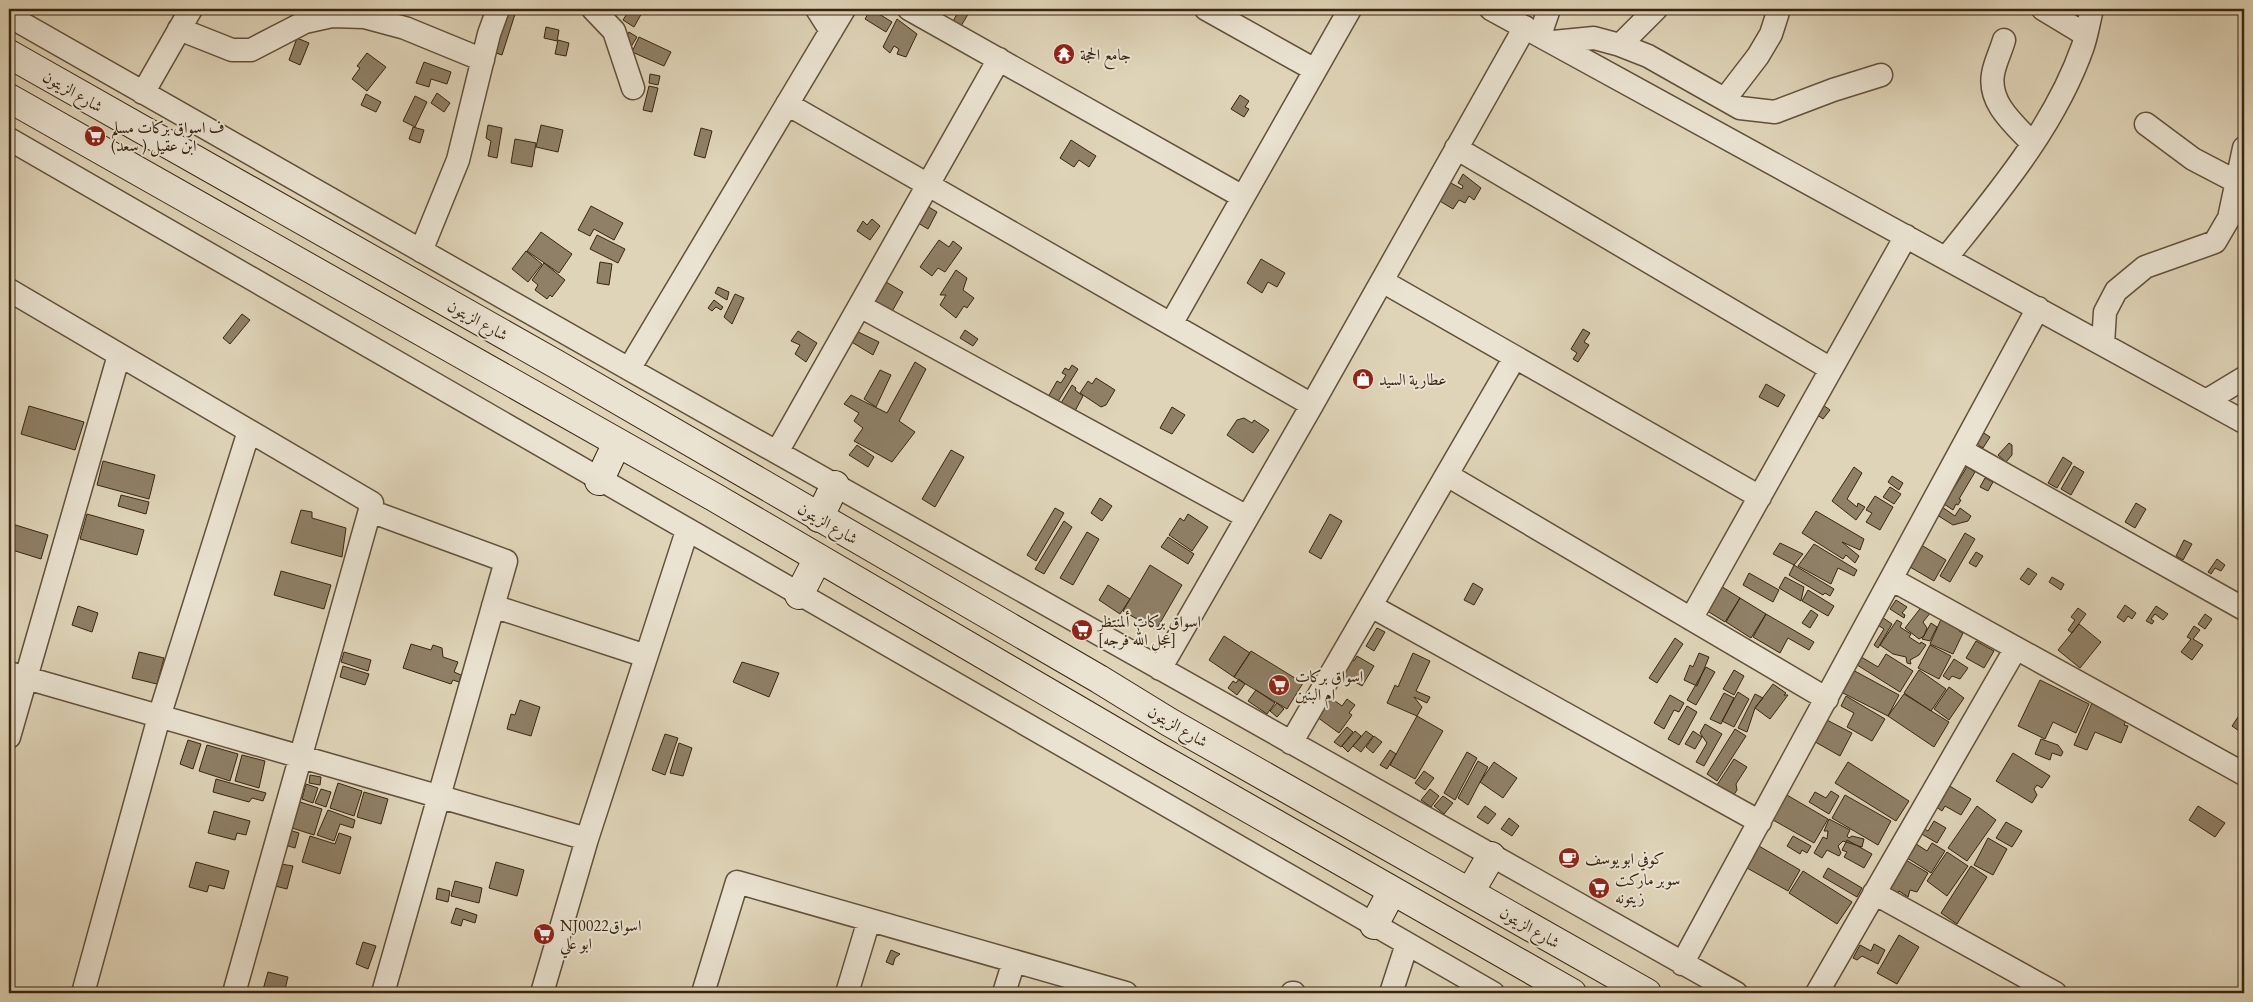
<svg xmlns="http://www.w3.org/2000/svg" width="2253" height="1002" font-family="'EB Garamond',Amiri,serif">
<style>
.building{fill:#8f8067;stroke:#392510}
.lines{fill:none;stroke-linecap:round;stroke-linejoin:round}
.minor-casing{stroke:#62513a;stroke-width:25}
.secondary-casing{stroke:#392510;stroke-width:30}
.minor{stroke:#eae3d1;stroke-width:22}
.secondary{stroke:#eae3d1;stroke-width:28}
.labels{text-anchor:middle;stroke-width:4;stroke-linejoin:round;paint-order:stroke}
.poi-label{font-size:16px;fill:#392510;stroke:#eae3d1;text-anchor:start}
.street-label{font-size:16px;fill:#392510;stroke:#eae3d1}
</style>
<rect width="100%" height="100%" fill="#dfd4b8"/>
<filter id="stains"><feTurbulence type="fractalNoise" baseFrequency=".004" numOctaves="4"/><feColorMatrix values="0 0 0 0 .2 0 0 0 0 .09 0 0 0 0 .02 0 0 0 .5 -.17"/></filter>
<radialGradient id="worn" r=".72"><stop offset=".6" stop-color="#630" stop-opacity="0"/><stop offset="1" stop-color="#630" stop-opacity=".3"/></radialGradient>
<path class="building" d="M509 9 516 11 502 55 490 51Z
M630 9H644L634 27 623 20Z
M871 9 892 22 886 32 865 19Z
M960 9 970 11 961 26 953 21Z
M897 19 917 34 906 57 897 54 899 49 894 46 890 53 883 47Z
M546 27 559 30 557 41 544 38Z
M629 32 637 37 629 50 622 46Z
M639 37 671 52 664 66 632 52Z
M297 38 309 43 300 65 289 60Z
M558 40 569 43 566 56 555 54Z
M367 53 386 67 367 91 352 79 360 68 357 66Z
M424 62 451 72 447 84 431 79 429 87 416 83Z
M650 74 660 76 658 85 649 83Z
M649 86 658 88 652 112 643 110Z
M437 93 450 103 444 112 431 103Z
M366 94 381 102 376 112 361 105Z
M1240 95 1249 101 1245 107 1249 109 1244 117 1231 109Z
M415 96 427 102 415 127 403 121Z
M488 125 502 128 497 158 488 156 491 141 486 138Z
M541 125 563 130 558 152 536 147Z
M413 127 424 130 420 143 409 139Z
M701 128 712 131 705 158 694 155Z
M515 139 536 143 532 167 511 163Z
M1071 140 1096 156 1089 167 1079 160 1074 167 1060 158Z
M1463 174 1481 188 1474 200 1469 196 1465 203 1459 200 1453 209 1438 200 1449 182 1462 189 1463 186 1458 183Z
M591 206 623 223 614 240 594 229 590 236 578 230Z
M927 206 937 212 928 229 918 223Z
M872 219 880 226 870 240 857 231 863 221 867 225Z
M541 232 572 254 559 273 527 251Z
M597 235 625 249 618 263 590 249Z
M939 240 949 247 953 241 962 248 945 272 938 268 932 276 920 267Z
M526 251 542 264 528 282 512 269Z
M1261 259 1285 273 1277 287 1268 282 1262 293 1247 283Z
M600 262 612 264 609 285 597 283Z
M544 263 565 280 552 297 550 295 547 299 535 290 538 285 532 280Z
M956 270 967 278 963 290 974 298 967 308 964 306 956 318 940 305 946 295H940Z
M881 279 903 292 890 315 868 302Z
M718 287 729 292 727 300 715 293Z
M735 294 744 298 732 324 724 317Z
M714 300 723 307 721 310 716 307 712 311 708 308Z
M242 314 250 320 230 344 223 338Z
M1583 329 1590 333 1584 342 1589 345 1578 362 1573 359 1577 353 1571 349Z
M854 330 879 342 873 355 850 341Z
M965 330 978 339 973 346 960 338Z
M798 331 817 343 806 362 795 354 800 345 791 341Z
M915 362 926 369 899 421 915 432 892 462 854 441 863 428 854 421 859 413 844 404 851 395 887 413Z
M1072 365 1078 369 1057 403 1048 397 1057 381 1061 383 1066 375 1062 373 1065 368 1069 370Z
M880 370 891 375 876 407 864 399Z
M1096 378 1115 390 1106 405 1101 407 1080 393 1088 381 1092 384Z
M1766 384 1785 395 1778 407 1759 397Z
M1072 385 1076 388 1075 390 1083 396 1075 411 1061 403Z
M1823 405 1830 410 1823 419 1816 414Z
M29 406 84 422 75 450 21 434Z
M1172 407 1185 415 1172 434 1160 428Z
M1244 418 1252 423 1254 420 1269 430 1253 453 1227 435 1237 420Z
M1979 430 1990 437 1983 448 1972 441Z
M2009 443 2012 445V455L2006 462 1998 455Z
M857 445 874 457 868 467 849 455Z
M951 450 964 457 935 507 922 499Z
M2063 457 2072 463 2057 488 2048 483Z
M103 461 155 475 149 499 97 485Z
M2074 466 2084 472 2071 495 2061 489Z
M1854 467 1862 473 1847 499 1857 507 1858 503 1865 507 1856 520 1832 501Z
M1967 467 1975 472 1959 499 1961 500 1958 505 1956 504 1953 510 1944 504Z
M1892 476 1903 483 1899 490 1888 482Z
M1985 478 1993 482 1988 491 1980 487Z
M1890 487 1901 494 1894 504 1883 497Z
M121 495 149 502 146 514 118 506Z
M1875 496 1893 507 1880 530 1866 522 1872 513 1866 510Z
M1100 498 1112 506 1102 521 1091 513Z
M2136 503 2146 509 2135 528 2125 522Z
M1942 507 1955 516 1960 508 1971 516 1968 521 1953 525 1937 515Z
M1055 508 1064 513 1036 561 1027 555Z
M301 510 312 512V518L346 528 342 557 291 543Z
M1816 511 1864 539 1860 550 1842 542 1859 556 1855 563 1846 555 1843 559 1802 533Z
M87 514 144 530 137 555 80 539Z
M1188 514 1208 527 1192 551 1169 535 1180 518 1184 521Z
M1330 514 1342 521 1321 559 1309 552Z
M1064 521 1072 527 1044 574 1035 569Z
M9 523 48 535 41 559 9 549Z
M1087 532 1099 539 1073 585 1060 578Z
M1965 533 1975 539 1950 582 1940 576Z
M1168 537 1194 554 1188 564 1161 547Z
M2184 540 2192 544 2183 560 2176 556Z
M1780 543 1803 554 1794 565 1773 554Z
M1918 543 1946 560 1934 581 1905 564Z
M1814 544 1857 570 1854 576 1838 568 1831 584 1798 566Z
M1976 552 1983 556 1976 567 1969 563Z
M2217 559 2225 565 2221 571 2215 568 2211 574 2208 572Z
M1150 565 1182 585 1156 630 1123 611Z
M1794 565 1834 589 1830 596 1825 593 1823 595 1789 575Z
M2028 568 2037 574 2029 585 2020 579Z
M281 571 331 585 324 609 274 595Z
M1749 573 1779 590 1773 602 1743 585Z
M1785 577 1804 587 1801 601 1779 588Z
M2052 577 2064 584 2061 590 2049 582Z
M1473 583 1483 589 1474 605 1464 600Z
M1716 583 1740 598 1725 622 1701 607Z
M1108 585 1130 599 1120 614 1099 600Z
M1808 590 1834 606 1828 616 1802 601Z
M1740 598 1766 614 1751 638 1726 622Z
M1896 600 1907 607 1902 613 1905 615 1904 618 1890 609Z
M1923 605 1931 612 1923 622 1927 628 1924 636 1919 639 1905 628Z
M2125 605 2136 613 2132 619 2128 616 2124 622 2117 617Z
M78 606 98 613 92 632 72 625Z
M2156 606 2168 614 2163 620 2155 614 2151 619 2154 621 2152 624 2146 621Z
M2078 608 2086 614 2072 633 2068 630 2075 620 2071 617Z
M1811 610 1818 615 1810 628 1802 623Z
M1766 614 1814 642 1809 650 1788 638 1780 653 1753 637Z
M2205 614 2212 619 2205 629 2198 624Z
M1879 615 1892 624 1878 648 1874 645 1884 629 1873 622Z
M1942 617 1961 626 1959 631 1963 633 1953 654 1930 644Z
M1897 620 1902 623 1900 627 1911 634 1909 637 1920 644 1921 642 1926 645 1919 655 1910 660 1911 664 1907 663 1906 657 1893 654 1880 645Z
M1931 623 1937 627 1930 641 1922 639Z
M2079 624 2101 642 2080 668 2058 650Z
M2194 626 2200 630 2193 639 2203 645 2192 660 2181 652 2191 639 2187 637Z
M1377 628 1385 632 1374 651 1366 646Z
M1224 636 1250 653 1234 677 1209 660Z
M1675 638 1683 644 1657 683 1649 678Z
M1976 641 1994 651 1984 668 1966 658Z
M411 644 431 650 433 645 442 648 443 657 458 662 454 672 461 675 459 682 453 680 451 684 403 668Z
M1930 645 1951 656 1939 679 1918 668Z
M1251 651 1303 683 1287 709 1234 677Z
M139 652 164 658 157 684 132 678Z
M344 652 371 660 368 671 341 662Z
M1413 653 1430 661 1416 691 1430 697 1427 703 1414 697 1422 707 1417 716 1387 703 1395 685 1398 687Z
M1699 653 1709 657 1697 686 1684 680 1690 665 1693 667Z
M1886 654 1913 671 1900 692 1854 663 1858 655 1878 667Z
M1345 656 1354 661 1357 656 1374 666 1362 686 1343 675Z
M1954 659 1968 668 1960 679 1952 676 1949 680 1943 676Z
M742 662 779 673 769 697 733 682Z
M343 666 369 674 365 685 340 677Z
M1706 667 1715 672 1696 705 1687 700Z
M1851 669 1899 695 1888 716 1839 691Z
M1734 670 1744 676 1734 695 1723 689Z
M1919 670 1946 689 1931 711 1904 693Z
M1239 679 1245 684 1237 695 1228 688 1233 681 1236 683Z
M2040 680 2089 704 2076 733 2053 722 2045 739 2018 726Z
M1773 684 1786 693 1784 695H1788L1770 719 1755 708Z
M1949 687 1964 698 1949 720 1934 709Z
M1256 690 1275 703 1267 714 1248 701Z
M1738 692 1749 699 1734 727 1722 721Z
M1724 693 1734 698 1721 724 1710 719Z
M1755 694 1763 698 1755 708 1747 732 1738 728Z
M1904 694 1949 722 1934 747 1888 716Z
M1670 695 1684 703 1679 712 1674 710 1664 729 1654 723Z
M1846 696 1885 719 1872 741 1847 727 1854 713 1841 706Z
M1331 698 1342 706 1347 699 1355 705 1349 713 1352 715 1339 733 1317 717Z
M520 700 540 707 531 736 507 729 511 714 515 715Z
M1277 703 1284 709 1277 717 1270 711Z
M2092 703 2127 718 2124 725 2128 726 2121 743 2095 732 2087 750 2074 745Z
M1687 706 1697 712 1679 745 1668 739Z
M2244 708V730L2242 733 2232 726Z
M1417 716 1443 731 1415 779 1390 765Z
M1821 717 1852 733 1840 756 1810 739Z
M1705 724 1722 734 1704 766 1696 762 1707 743 1700 733Z
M1347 727 1353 732 1341 747 1334 742Z
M1735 729 1746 736 1717 781 1707 774Z
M1355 731 1361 736 1348 752 1342 746Z
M1366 731 1373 736 1361 752 1353 746Z
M1693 731 1702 737 1695 749 1685 744Z
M665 734 678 738 665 775 652 770Z
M1374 736 1382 742 1373 753 1366 747Z
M2041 739 2058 745 2063 752 2061 756 2052 753 2050 760 2035 754Z
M188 740 201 744 193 769 180 764Z
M679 743 692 748 683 776 670 773Z
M207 745 238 754 230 781 199 771Z
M1390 750 1396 754 1387 769 1380 765Z
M1467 752 1477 758 1455 800 1444 793Z
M2013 753 2050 776 2042 788 2037 785 2034 789 2037 795 2032 803 1996 781Z
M242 755 265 761 259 788 235 781Z
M1734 759 1747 767 1736 784 1737 790 1731 799 1715 788Z
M1478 761 1488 767 1468 805 1458 798Z
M1494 762 1517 778 1503 798 1480 782Z
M1848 762 1909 801 1896 821 1835 783Z
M1424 771 1434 778 1425 790 1415 783Z
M310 775 321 777 320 785 309 783Z
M216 779 266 793 263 801 252 798 249 802 213 792Z
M338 783 362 791 354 816 330 808Z
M306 784 318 788 313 803 302 799Z
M1948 785 1971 799 1961 815 1945 806 1942 811 1935 806Z
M321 789 331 792 326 807 315 803Z
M1430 789 1439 796 1431 807 1421 800Z
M1780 791 1828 819 1814 843 1766 816Z
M1831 791 1839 796 1829 814 1809 802 1815 792 1826 798Z
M364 792 388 799 381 824 357 817Z
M1845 795 1891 821 1878 845 1832 818Z
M1443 796 1453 803 1444 814 1434 806Z
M300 802 322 809 314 835 292 828Z
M1485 806 1496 814 1488 824 1477 817Z
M1977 806 1996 820 1967 861 1948 848Z
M2198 806 2225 823 2215 837 2189 820Z
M328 810 355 820 353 828 340 824 334 841 317 835Z
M214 811 250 821 246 835 237 833 235 840 208 833Z
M1509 818 1519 826 1512 836 1501 829Z
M1829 819 1850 830 1847 836 1849 838 1852 836 1864 839 1862 847 1843 841 1838 846 1841 853 1839 856 1827 850 1822 858 1814 853 1823 837 1827 839 1828 831H1824Z
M1934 821 1946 828 1937 843 1920 833 1923 828 1928 831Z
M2006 822 2022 831 2012 847 1996 838Z
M289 830 299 833 295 848 285 845Z
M339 833 351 837 340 874 302 862 310 836 335 844Z
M1793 836 1811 846 1807 853 1802 850 1800 854 1787 846Z
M1988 838 2007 849 1993 875 1974 865Z
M1847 840 1872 854 1864 868 1844 857 1847 852 1842 850Z
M1752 842 1800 870 1788 891 1740 864Z
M1913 842 1927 851 1932 843 1945 851 1931 873 1904 856Z
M1947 852 1968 866 1947 896 1927 881Z
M1904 859 1928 873 1917 892 1910 890 1908 897 1899 891 1896 896 1885 890Z
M196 862 229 871 224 889 209 885 207 892 189 887Z
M496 862 524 870 517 896 489 888Z
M281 864 293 866 287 889 275 886Z
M1971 866 1987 877 1957 924 1941 913Z
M1828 868 1862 888 1857 897 1823 877Z
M1803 871 1852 902 1837 924 1789 893Z
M455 881 482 888 479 903 451 896Z
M438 888 450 891 448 902 436 899Z
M456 908 477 915 475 923 463 919 461 926 451 923Z
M1899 935 1919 947 1897 984 1877 973Z
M363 942 376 946 368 969 356 964Z
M1874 944 1885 950 1878 964 1862 956 1857 960 1853 958 1860 945 1871 951Z
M891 950 900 954 895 958 893 965 886 962Z
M268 972 288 977 284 993H286H262Z"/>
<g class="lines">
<g class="minor-casing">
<path id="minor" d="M593 9 614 31 633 88
M817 9 831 31
M909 9 1243 197
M1206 9 1315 70
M1491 9 2244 422
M2043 9 2086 35
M9 16 629 369 1736 993
M179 29 232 50H251L305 22 332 16 364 17 405 28 483 60
M1540 35 1549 9
M2004 40C2001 51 1995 62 1993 74 1988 103 2014 124 2032 143
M1553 42 1594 38 1620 45 1648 56 1740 108 1775 112 1833 90 1881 75
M1620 45 1656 9
M143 93 191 9
M1725 99 1758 56 1771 34 1779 9
M787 104 1312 405
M2146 124 2193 159 2237 182
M9 139 1493 993
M1456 148 1831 369
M421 251 458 160 489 34 498 9
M1946 258C1998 193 2055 126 2083 46 2087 34 2089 21 2092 9
M1382 281 1760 497
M9 290 372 503 234 993
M860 306 1247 517
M1171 324 1350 9
M2103 344 2105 312 2116 291 2145 267 2215 242 2229 218 2244 148
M629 369 844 9
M2206 401 2244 378
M1961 450 2244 609
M777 452 999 59
M1447 475 1827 699
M370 511 506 561 383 993
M1891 579 2244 774
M493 606 646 656
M1371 606 1760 822
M1691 619 1906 236
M1160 669 1312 405 1525 27
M9 673 587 839
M9 737 119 355
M1291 743 1515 357
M1874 893 2055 993
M1682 964 2038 308
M83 993 159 717 249 431
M542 993 587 839 687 531
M703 993 737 882 1126 993
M847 993 869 920
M1004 993 1014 961
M1292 993H1294
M1391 993 1407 944
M1817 993 2016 648"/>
</g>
<g class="secondary-casing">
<path id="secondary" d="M9 54 556 364 1099 679 1169 722 1647 993
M9 98 714 497 1155 755 1572 993
M599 481 617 443
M819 518 835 485
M799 595 818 558
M1470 892 1491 856
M1374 925 1392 891"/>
</g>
<use href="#minor" class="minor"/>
<use href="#secondary" class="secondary"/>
</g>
<defs>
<g id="temple-disc" transform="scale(1.125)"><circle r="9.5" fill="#8f2418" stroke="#eae3d1"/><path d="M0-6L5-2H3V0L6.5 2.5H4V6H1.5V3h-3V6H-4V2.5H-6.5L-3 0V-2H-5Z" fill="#fff"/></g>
<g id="supermarket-disc" transform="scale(1.125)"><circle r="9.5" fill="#8f2418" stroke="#eae3d1"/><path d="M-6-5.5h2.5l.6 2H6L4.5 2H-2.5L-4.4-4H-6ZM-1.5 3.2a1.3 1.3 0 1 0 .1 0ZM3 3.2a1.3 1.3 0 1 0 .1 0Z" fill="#fff"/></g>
<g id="shop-disc" transform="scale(1.125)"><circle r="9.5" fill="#8f2418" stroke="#eae3d1"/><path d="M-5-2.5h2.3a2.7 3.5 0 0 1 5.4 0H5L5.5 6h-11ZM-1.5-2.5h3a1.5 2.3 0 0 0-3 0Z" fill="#fff"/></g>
<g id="cafe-disc" transform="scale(1.125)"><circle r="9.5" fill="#8f2418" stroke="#eae3d1"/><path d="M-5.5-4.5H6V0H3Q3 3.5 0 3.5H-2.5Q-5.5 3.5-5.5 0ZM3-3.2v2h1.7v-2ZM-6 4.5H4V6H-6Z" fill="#fff"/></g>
</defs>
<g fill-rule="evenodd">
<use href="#temple-disc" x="1064" y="54"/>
<use href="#supermarket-disc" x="95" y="136"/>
<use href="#shop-disc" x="1363" y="379"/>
<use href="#supermarket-disc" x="1082" y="630"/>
<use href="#supermarket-disc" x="1279" y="685"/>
<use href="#cafe-disc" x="1569" y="858"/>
<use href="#supermarket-disc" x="1599" y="888"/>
<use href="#supermarket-disc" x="544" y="934"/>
</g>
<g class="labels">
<g class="poi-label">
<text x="1080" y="60">جامع الحجة</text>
<text x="111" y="133">ف اسواق بركات مسلم<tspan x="111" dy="18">ابن عقيل ( سعد)</tspan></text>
<text x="1379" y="385">عطارية السيد</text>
<text x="1098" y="627">اسواق بركات ألمنتظر<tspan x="1098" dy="18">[عجل الله فرجه]</tspan></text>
<text x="1295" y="682">اسواق بركات<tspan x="1295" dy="18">ام البنين</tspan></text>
<text x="1585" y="864">كوفي ابو يوسف</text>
<text x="1615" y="885">سوبر ماركت<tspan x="1615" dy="18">زيتونه</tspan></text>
<text x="560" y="931">NJ0022اسواق<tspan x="560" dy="18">ابو علي</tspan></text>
</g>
<g class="street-label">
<text transform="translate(73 91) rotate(30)" y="6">شارع الزيتون</text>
<text transform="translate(478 320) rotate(29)" y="6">شارع الزيتون</text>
<text transform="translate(828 523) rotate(30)" y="6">شارع الزيتون</text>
<text transform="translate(1178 726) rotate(30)" y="6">شارع الزيتون</text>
<text transform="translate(1530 927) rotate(30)" y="6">شارع الزيتون</text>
</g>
</g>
<rect width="2253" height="1002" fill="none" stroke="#dfd4b8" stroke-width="30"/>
<rect x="10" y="10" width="2233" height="982" fill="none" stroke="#392510" stroke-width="2.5"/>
<rect x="15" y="15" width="2223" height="972" fill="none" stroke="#392510"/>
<rect width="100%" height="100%" filter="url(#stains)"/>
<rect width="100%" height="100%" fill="url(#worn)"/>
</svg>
